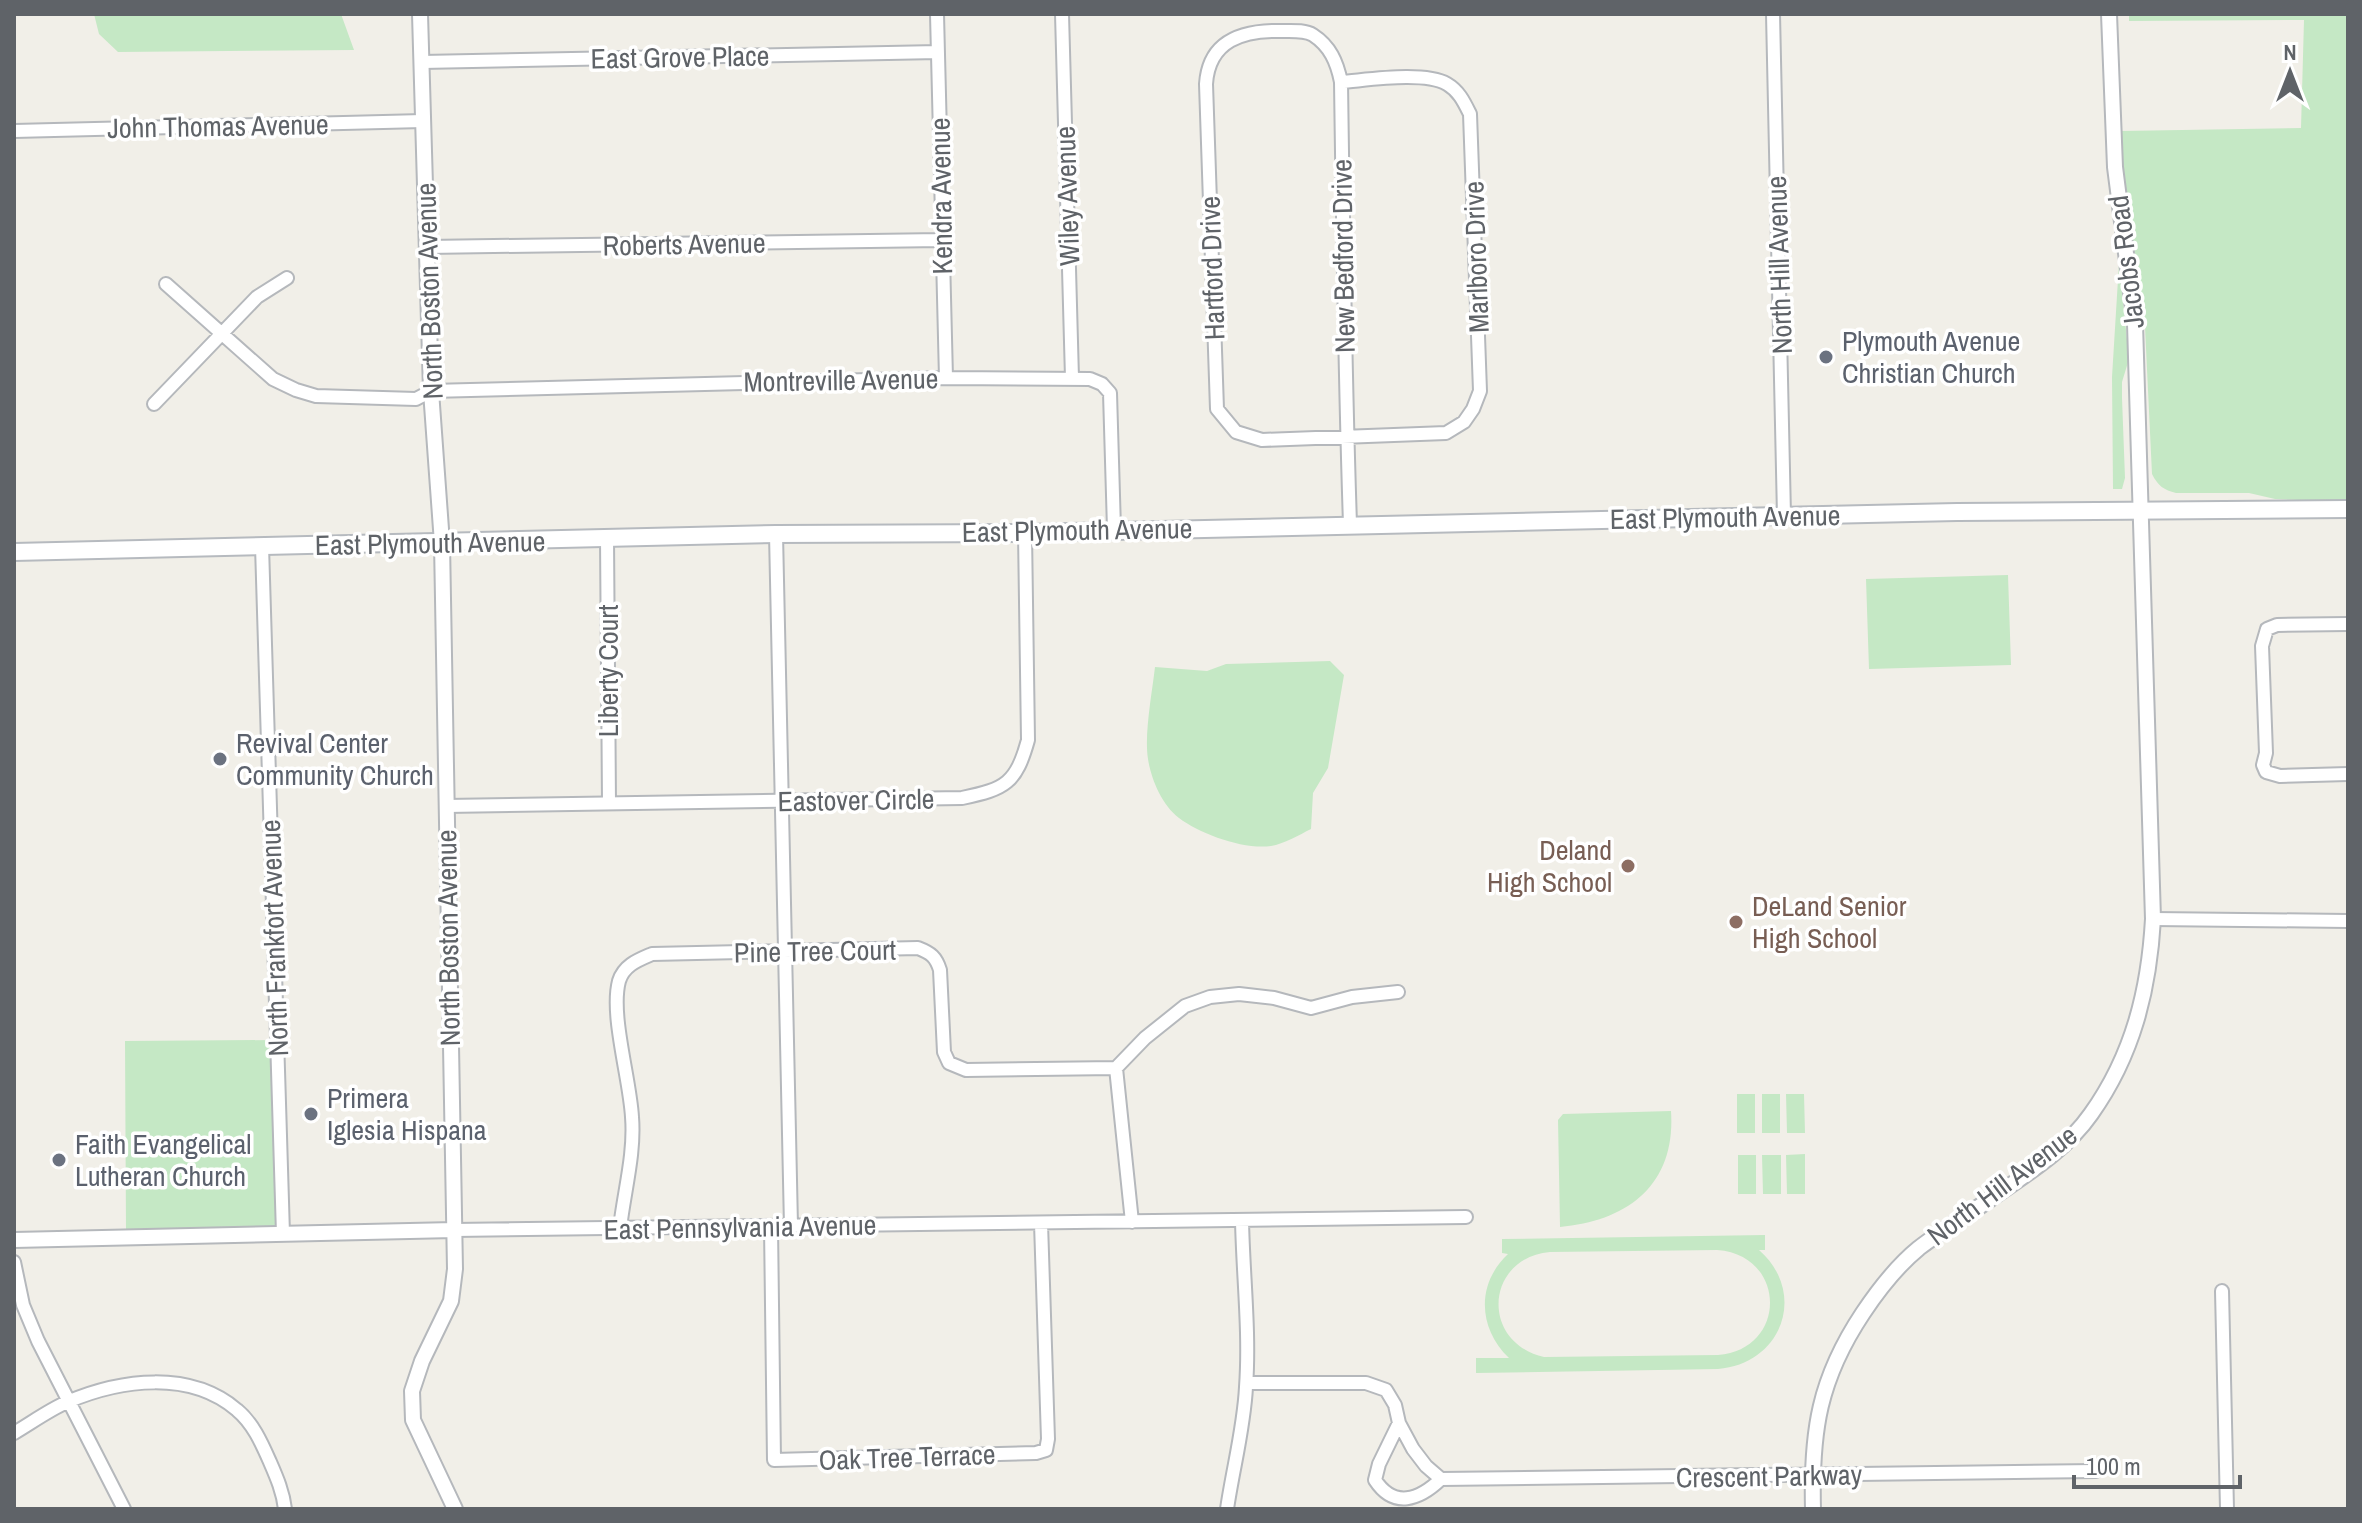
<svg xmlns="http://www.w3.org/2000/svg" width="2362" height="1523" font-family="'Archivo Narrow',sans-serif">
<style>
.green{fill:#c5e8c5;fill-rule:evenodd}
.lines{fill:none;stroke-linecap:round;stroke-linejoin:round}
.minor-casing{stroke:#b5b8bc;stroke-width:16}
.tertiary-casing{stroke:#b5b8bc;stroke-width:18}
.secondary-casing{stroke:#b6babf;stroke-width:20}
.minor{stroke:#fff;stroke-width:12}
.tertiary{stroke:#fff;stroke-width:14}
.secondary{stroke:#fff;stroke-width:16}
.worship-dot{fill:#6b7280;stroke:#fff;stroke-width:3}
.education-dot{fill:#8d6e63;stroke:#fff;stroke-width:3}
.labels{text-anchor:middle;stroke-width:7;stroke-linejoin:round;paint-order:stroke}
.street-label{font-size:28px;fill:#5f6368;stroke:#fff}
.worship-label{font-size:28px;fill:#5b616d;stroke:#fff;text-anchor:start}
.education-label{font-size:28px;fill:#785e54;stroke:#fff;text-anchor:end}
</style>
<rect width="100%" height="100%" fill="#f1efe8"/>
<path class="green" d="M94 14H341L354 50 118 52 99 34Z
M2129 14H2348V502L2275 499 2249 493H2176C2164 490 2158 486 2152 474L2145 327 2121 171V131L2301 128 2304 20 2129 21Z
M2119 263 2129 359 2122 382V398L2125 478 2122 489H2113L2112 377Z
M2008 575 2011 665 1869 669 1866 579Z
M1330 661 1344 675 1328 768 1313 793 1311 829C1299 835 1284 844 1271 846 1244 850 1200 834 1179 818 1162 805 1151 779 1148 759 1144 735 1152 693 1155 667L1207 671 1226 664Z
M273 1040 278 1224 272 1231H126L125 1041Z
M1737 1094H1755V1133H1737Z
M1762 1094H1780V1133H1762Z
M1786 1094H1804L1805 1133H1787Z
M1671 1111C1676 1185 1628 1221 1560 1227L1558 1120 1563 1114Z
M1805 1154V1194H1787L1786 1155Z
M1738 1155H1756V1194H1738Z
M1762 1155H1781V1194H1763Z
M1765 1235V1250H1759C1808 1293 1782 1364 1718 1369L1476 1373V1358H1509C1478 1328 1476 1284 1508 1254L1502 1253V1239ZM1717 1250C1787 1255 1788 1349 1718 1355L1544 1357C1480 1342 1485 1258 1550 1252Z"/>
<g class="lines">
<g class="minor-casing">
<path id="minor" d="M937 14 946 378
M1062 14 1072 378
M1773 14 1784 516
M422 62 938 52
M1341 82C1368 80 1424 71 1447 84 1459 91 1464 102 1470 114L1480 391 1473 409 1464 422 1446 433 1262 440 1236 432 1217 409 1206 84C1209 40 1243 30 1282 31 1292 31 1305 30 1313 35 1330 46 1337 62 1341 82 1343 229 1345 377 1350 524
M14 131 423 121
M427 247 941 240
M166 284 273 379 296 390 316 396 416 399 431 391 946 378 1090 379 1102 384 1110 393 1114 529
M154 404 257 297 287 278
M776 534 791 1226
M607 538 609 803
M262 546 283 1234
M2348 624 2277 625 2267 629 2262 646 2266 753 2263 765 2266 772 2280 776 2348 774
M446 806 962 798C1006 789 1016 783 1028 740L1025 533
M2153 919 2348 921
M1116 1068 1145 1038 1185 1006 1210 997 1239 994 1274 998 1311 1008 1352 997 1398 992
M1116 1068 1132 1222
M771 1227 774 1460 1036 1453 1046 1450 1048 1439 1041 1223
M620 1228C624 1192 635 1154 632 1117 630 1079 610 1015 619 981 624 965 638 960 652 954L918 948C931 953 936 957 940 970L944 1052 949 1063 966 1070 1116 1068
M454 1230 1466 1217
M14 1262 23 1305 38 1341 124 1509
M2222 1291 2227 1509
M1247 1383H1366L1386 1390 1395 1405 1399 1423 1413 1449 1426 1466 1441 1479 2096 1471
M1399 1423 1379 1464 1375 1480C1394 1509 1419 1500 1441 1479
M14 1433C31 1423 49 1410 67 1402 121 1379 190 1370 237 1410 253 1423 262 1444 270 1462 277 1478 283 1492 285 1509
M1227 1509C1233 1468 1244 1428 1246 1387 1250 1332 1243 1275 1242 1220"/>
</g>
<g class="tertiary-casing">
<path id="tertiary" d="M420 14 431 391 442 543 455 1269 451 1301 422 1361 412 1391 413 1420 455 1509
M14 1240 454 1230
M1813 1509C1811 1431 1819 1379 1863 1313 1879 1289 1897 1266 1919 1248 1941 1231 1966 1216 1989 1200 2025 1175 2066 1150 2091 1114 2133 1055 2149 990 2153 919L2135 324 2115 167 2109 14"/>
</g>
<g class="secondary-casing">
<path id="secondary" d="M14 552 776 534 1025 533 1957 512 2348 509"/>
</g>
<use href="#minor" class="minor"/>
<use href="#tertiary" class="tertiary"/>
<use href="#secondary" class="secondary"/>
</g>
<g class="worship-dot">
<circle cx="1826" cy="357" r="8"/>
<circle cx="220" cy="759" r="8"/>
<circle cx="311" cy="1114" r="8"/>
<circle cx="59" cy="1160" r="8"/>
</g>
<g class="education-dot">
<circle cx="1628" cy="866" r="8"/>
<circle cx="1736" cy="922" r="8"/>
</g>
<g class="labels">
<g class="street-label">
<text transform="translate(680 57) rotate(-1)" y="10">East Grove Place</text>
<text transform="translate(218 126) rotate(-1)" y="10">John Thomas Avenue</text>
<text transform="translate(941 196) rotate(-91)" y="10">Kendra Avenue</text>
<text transform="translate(1067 196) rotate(-92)" y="10">Wiley Avenue</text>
<text transform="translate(684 244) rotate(-1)" y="10">Roberts Avenue</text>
<text transform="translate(1343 256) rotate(-91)" y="10">New Bedford Drive</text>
<text transform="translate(1476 257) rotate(-92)" y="10">Marlboro Drive</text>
<text transform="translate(2126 262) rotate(-97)" y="10">Jacobs Road</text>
<text transform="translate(1779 265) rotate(-92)" y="10">North Hill Avenue</text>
<text transform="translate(1212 268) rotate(-92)" y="10">Hartford Drive</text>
<text transform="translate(429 291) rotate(-92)" y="10">North Boston Avenue</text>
<text transform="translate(841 380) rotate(-1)" y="10">Montreville Avenue</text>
<text transform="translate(1725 517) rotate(-1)" y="10">East Plymouth Avenue</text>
<text transform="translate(1077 530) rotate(-1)" y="10">East Plymouth Avenue</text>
<text transform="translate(430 543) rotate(-1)" y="10">East Plymouth Avenue</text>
<text transform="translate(608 671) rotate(-90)" y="10">Liberty Court</text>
<text transform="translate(856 800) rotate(-1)" y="10">Eastover Circle</text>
<text transform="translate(274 938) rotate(-92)" y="10">North Frankfort Avenue</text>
<text transform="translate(448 938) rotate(-91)" y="10">North Boston Avenue</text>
<text transform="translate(815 951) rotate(-1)" y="10">Pine Tree Court</text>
<text transform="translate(2002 1185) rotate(-37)" y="10">North Hill Avenue</text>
<text transform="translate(740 1227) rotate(-1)" y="10">East Pennsylvania Avenue</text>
<text transform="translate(907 1457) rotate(-2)" y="10">Oak Tree Terrace</text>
<text transform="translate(1769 1476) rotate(-1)" y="10">Crescent Parkway</text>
</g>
<g class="worship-label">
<text x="1842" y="351">Plymouth Avenue<tspan x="1842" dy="32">Christian Church</tspan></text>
<text x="236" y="753">Revival Center<tspan x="236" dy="32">Community Church</tspan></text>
<text x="327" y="1108">Primera<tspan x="327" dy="32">Iglesia Hispana</tspan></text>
<text x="75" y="1154">Faith Evangelical<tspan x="75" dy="32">Lutheran Church</tspan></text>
</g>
<g class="education-label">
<text x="1612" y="860">Deland<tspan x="1612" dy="32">High School</tspan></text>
<text x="1752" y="916" text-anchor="start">DeLand Senior<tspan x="1752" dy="32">High School</tspan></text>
</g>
</g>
<rect width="2362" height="1523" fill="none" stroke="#5f6368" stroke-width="32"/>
<g transform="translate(2290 72)" stroke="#ffffff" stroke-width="6" paint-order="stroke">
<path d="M0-6L14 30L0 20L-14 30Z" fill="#5f6368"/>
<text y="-12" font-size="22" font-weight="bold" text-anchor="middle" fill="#5f6368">N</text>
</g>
<path d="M2074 1475v12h166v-12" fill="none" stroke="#5f6368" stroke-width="4"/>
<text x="2086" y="1475" font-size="24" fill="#5f6368" stroke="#ffffff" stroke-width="6" paint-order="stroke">100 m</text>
</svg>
